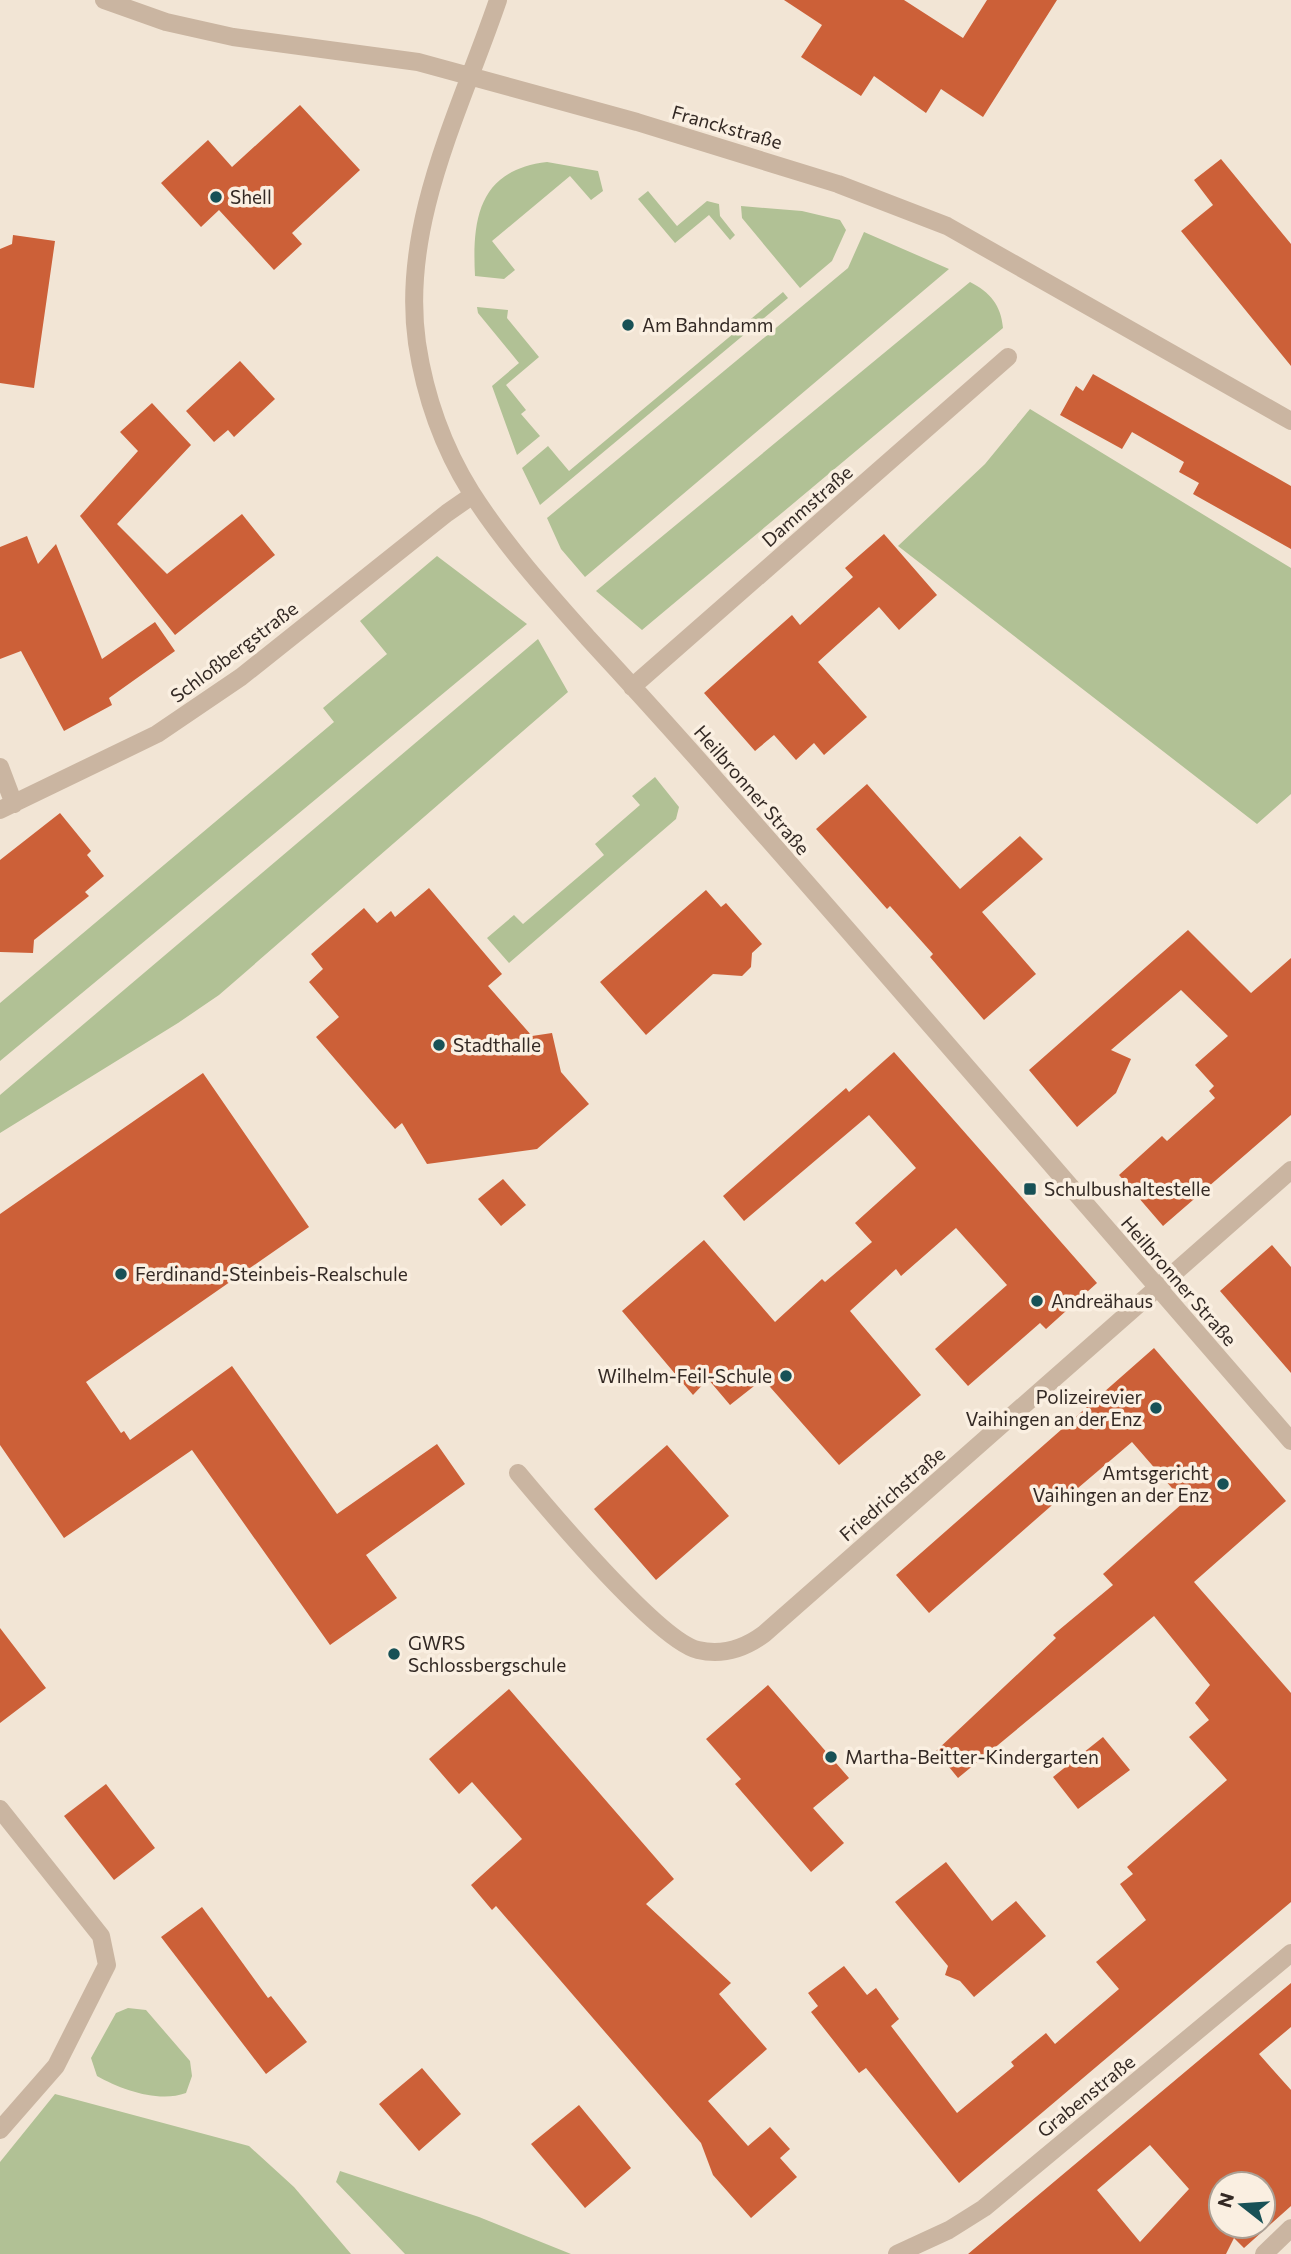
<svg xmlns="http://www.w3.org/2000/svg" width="1291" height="2254" font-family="Commissioner,sans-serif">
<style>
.green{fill:#b1c195}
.building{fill:#cc6038;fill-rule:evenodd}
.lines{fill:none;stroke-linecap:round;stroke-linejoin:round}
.minor{stroke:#cab5a1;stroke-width:18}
.poi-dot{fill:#185156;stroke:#faefe1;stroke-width:2.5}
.labels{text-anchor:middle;stroke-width:7;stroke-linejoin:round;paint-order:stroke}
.street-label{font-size:19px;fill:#332924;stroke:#faefe1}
.poi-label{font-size:19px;fill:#332924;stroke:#faefe1;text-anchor:start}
</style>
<rect width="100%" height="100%" fill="#f2e5d5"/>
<path class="green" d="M547 162 598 171 603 191 591 200 570 176 492 241 515 270 504 279 475 276C472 218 479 170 547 162Z
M648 191 677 226 707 201 719 204 720 216 735 235 730 240 709 215 675 243 638 199Z
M741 206 802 211 840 220 846 230 832 261 800 288 742 218Z
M864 232 949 269 585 577 561 549 547 518 848 268Z
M970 282C990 292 1001 305 1003 328L642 630 596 591Z
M783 292 788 298 540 505 522 468 548 446 569 471Z
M477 307 508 310 507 318 539 357 506 385 526 410 521 414 540 436 517 455 492 386 519 363 478 313Z
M1030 409 1291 568V794L1257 824 898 546 985 464Z
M437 556 527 624 0 1061V1003L334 722 323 708 387 654 360 621Z
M538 639 568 692 219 995 178 1023 0 1133V1095Z
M655 777 679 807 676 819 509 963 487 938 514 915 523 924 604 855 595 844 640 805 632 796Z
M128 2008 146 2010 190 2061 192 2076 186 2093C159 2103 122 2090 97 2076L91 2058 116 2013Z
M55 2094 249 2146 294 2187 351 2254H0V2162Z
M340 2171 479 2217 571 2254H405L336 2182Z"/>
<path class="building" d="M784 0H904L963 38 987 0H1057L983 117 941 89 926 113 874 76 861 96 801 57 822 25Z
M300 105 360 170 292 233 302 244 274 270 219 210 201 227 161 183 208 140 232 167Z
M1221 159 1291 244V366L1181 231 1213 205 1194 180Z
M13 235 55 241 34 388 0 383V249L12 244Z
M240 361 275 399 234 437 228 430 214 442 186 411Z
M1093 374 1291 486V549L1193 494 1199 483 1179 472 1184 462 1132 432 1122 449 1060 415 1076 386 1083 391Z
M152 403 191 445 117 524 167 574 242 514 275 555 175 635 80 516 138 451 120 432Z
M884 534 937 595 899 630 879 607 818 662 867 717 824 755 814 743 796 760 774 735 755 751 704 693 792 615 800 625 853 577 845 568Z
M27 536 38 564 56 544 102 659 155 622 175 651 109 698 112 705 64 731 21 651 0 659V547Z
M867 784 960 889 1020 836 1043 859 982 912 1036 974 984 1020 930 957 933 954 890 906 887 909 816 829Z
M60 813 91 851 87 855 104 876 85 892 89 896 34 940 33 953 0 952V860Z
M429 888 502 974 488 986 532 1036 552 1033 561 1072 589 1104 537 1149 427 1164 402 1123 395 1129 316 1037 339 1017 309 982 323 969 311 954 364 908 377 923 391 911 395 917Z
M706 890 721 907 726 903 762 944 752 953 751 967 742 976 713 974 646 1035 600 982Z
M1188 930 1251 993 1291 958V1115L1163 1226 1119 1175 1162 1136 1167 1141 1215 1098 1209 1091 1214 1086 1195 1065 1228 1036 1181 990 1111 1050 1131 1059 1116 1093 1077 1127 1029 1070Z
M894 1052 1097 1283 1046 1329 1040 1323 968 1386 935 1349 1007 1285 956 1228 901 1276 896 1269 850 1311 921 1395 839 1465 763 1379 730 1405 708 1379 693 1395 622 1311 704 1240 775 1322 822 1279 825 1282 872 1242 855 1223 916 1168 869 1115 744 1221 723 1196 846 1088 849 1092Z
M203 1073 309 1227 86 1382 121 1433 124 1431 130 1440 232 1366 337 1514 437 1444 465 1484 366 1555 397 1598 330 1645 192 1450 64 1538 0 1445V1214Z
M503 1179 526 1205 501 1226 478 1199Z
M1272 1245 1291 1267V1373L1220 1291Z
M1154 1348 1286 1501 1194 1582 1291 1693V1902L959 2183 866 2068 859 2073 811 2012 818 2006 808 1993 844 1966 867 1995 876 1988 899 2019 891 2026 957 2113 1014 2066 1011 2062 1046 2033 1055 2044 1119 1989 1096 1962 1146 1920 1120 1884 1133 1874 1127 1867 1227 1780 1189 1737 1209 1720 1195 1703 1210 1685 1154 1616 958 1778 936 1751 1056 1638 1053 1635 1113 1585 1103 1574 1184 1502 1132 1442 1078 1488 1075 1485 929 1613 896 1575Z
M667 1445 729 1516 656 1580 594 1509Z
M0 1628 46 1688 0 1723Z
M768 1685 849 1778 813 1808 844 1843 811 1872 735 1784 741 1779 706 1739Z
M509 1689 674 1879 646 1904 731 1983 719 1994 767 2049 708 2101 748 2146 770 2127 790 2149 780 2158 797 2177 751 2218 713 2175 701 2143 496 1906 492 1910 471 1885 522 1839 472 1782 459 1794 429 1759Z
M1103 1737 1130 1770 1078 1809 1053 1777Z
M106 1784 155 1848 114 1880 64 1816Z
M946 1862 992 1921 1016 1901 1046 1936 974 1997 960 1981 945 1975 948 1966 895 1902Z
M202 1907 268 1998 271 1996 307 2042 266 2074 161 1937Z
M1291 1983V2027L1259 2054 1291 2090V2206L1244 2248 1234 2238 1226 2254H968ZM1150 2145 1189 2189 1140 2242 1097 2190ZM1221 2184H1263V2226H1221Z
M422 2068 461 2114 419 2151 379 2104Z
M579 2105 631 2168 585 2208 531 2144Z"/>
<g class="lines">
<path class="minor" d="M104 0 166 22 233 37 418 62 637 122 838 184 947 226 1291 421
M498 0C461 109 400 224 417 343 425 396 443 447 471 492 504 544 547 592 588 638 636 690 684 743 731 797 919 1010 1104 1226 1291 1441
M632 687 1008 357
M0 767 14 804
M0 810 157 734 241 677 447 513 473 495
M518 1473C548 1509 659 1641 698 1650 723 1656 745 1648 764 1634L1291 1170
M0 1809 101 1936 107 1965 56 2066 0 2130
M897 2254 949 2230 984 2208 1291 1953
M1264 2254 1291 2228"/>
</g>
<g class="poi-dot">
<circle cx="216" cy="197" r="7"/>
<circle cx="628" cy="325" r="7"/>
<circle cx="439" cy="1045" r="7"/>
<rect x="1023" y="1182" width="14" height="14" rx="3.5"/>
<circle cx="121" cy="1274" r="7"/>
<circle cx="1037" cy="1301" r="7"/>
<circle cx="786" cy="1376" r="7"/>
<circle cx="1156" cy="1408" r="7"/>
<circle cx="1223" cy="1484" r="7"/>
<circle cx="394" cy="1654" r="7"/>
<circle cx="831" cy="1757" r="7"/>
</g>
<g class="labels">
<g class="street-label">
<text transform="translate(727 127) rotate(16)" y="7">Franckstraße</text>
<text transform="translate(807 506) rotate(-41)" y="7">Dammstraße</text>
<text transform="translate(234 652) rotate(-37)" y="7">Schloßbergstraße</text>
<text transform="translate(752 790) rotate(49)" y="7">Heilbronner Straße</text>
<text transform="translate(1179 1281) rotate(49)" y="7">Heilbronner Straße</text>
<text transform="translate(892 1494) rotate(-41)" y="7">Friedrichstraße</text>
<text transform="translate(1086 2096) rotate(-39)" y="7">Grabenstraße</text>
</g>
<g class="poi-label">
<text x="230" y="204">Shell</text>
<text x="642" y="332">Am Bahndamm</text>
<text x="453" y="1052">Stadthalle</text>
<text x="1044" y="1196">Schulbushaltestelle</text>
<text x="135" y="1281">Ferdinand-Steinbeis-Realschule</text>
<text x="1051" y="1308">Andreähaus</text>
<text x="772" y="1383" text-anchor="end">Wilhelm-Feil-Schule</text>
<text x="1142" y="1404" text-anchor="end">Polizeirevier<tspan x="1142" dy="22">Vaihingen an der Enz</tspan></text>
<text x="1209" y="1480" text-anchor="end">Amtsgericht<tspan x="1209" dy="22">Vaihingen an der Enz</tspan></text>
<text x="408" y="1650">GWRS<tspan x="408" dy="22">Schlossbergschule</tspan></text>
<text x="845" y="1764">Martha-Beitter-Kindergarten</text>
</g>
</g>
<g transform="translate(1242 2205) rotate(287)"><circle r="33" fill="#faefe1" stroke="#aaa095" stroke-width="2"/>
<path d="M0-5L12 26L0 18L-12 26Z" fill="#185156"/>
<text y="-10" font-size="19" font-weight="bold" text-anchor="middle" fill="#332924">N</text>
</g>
</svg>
